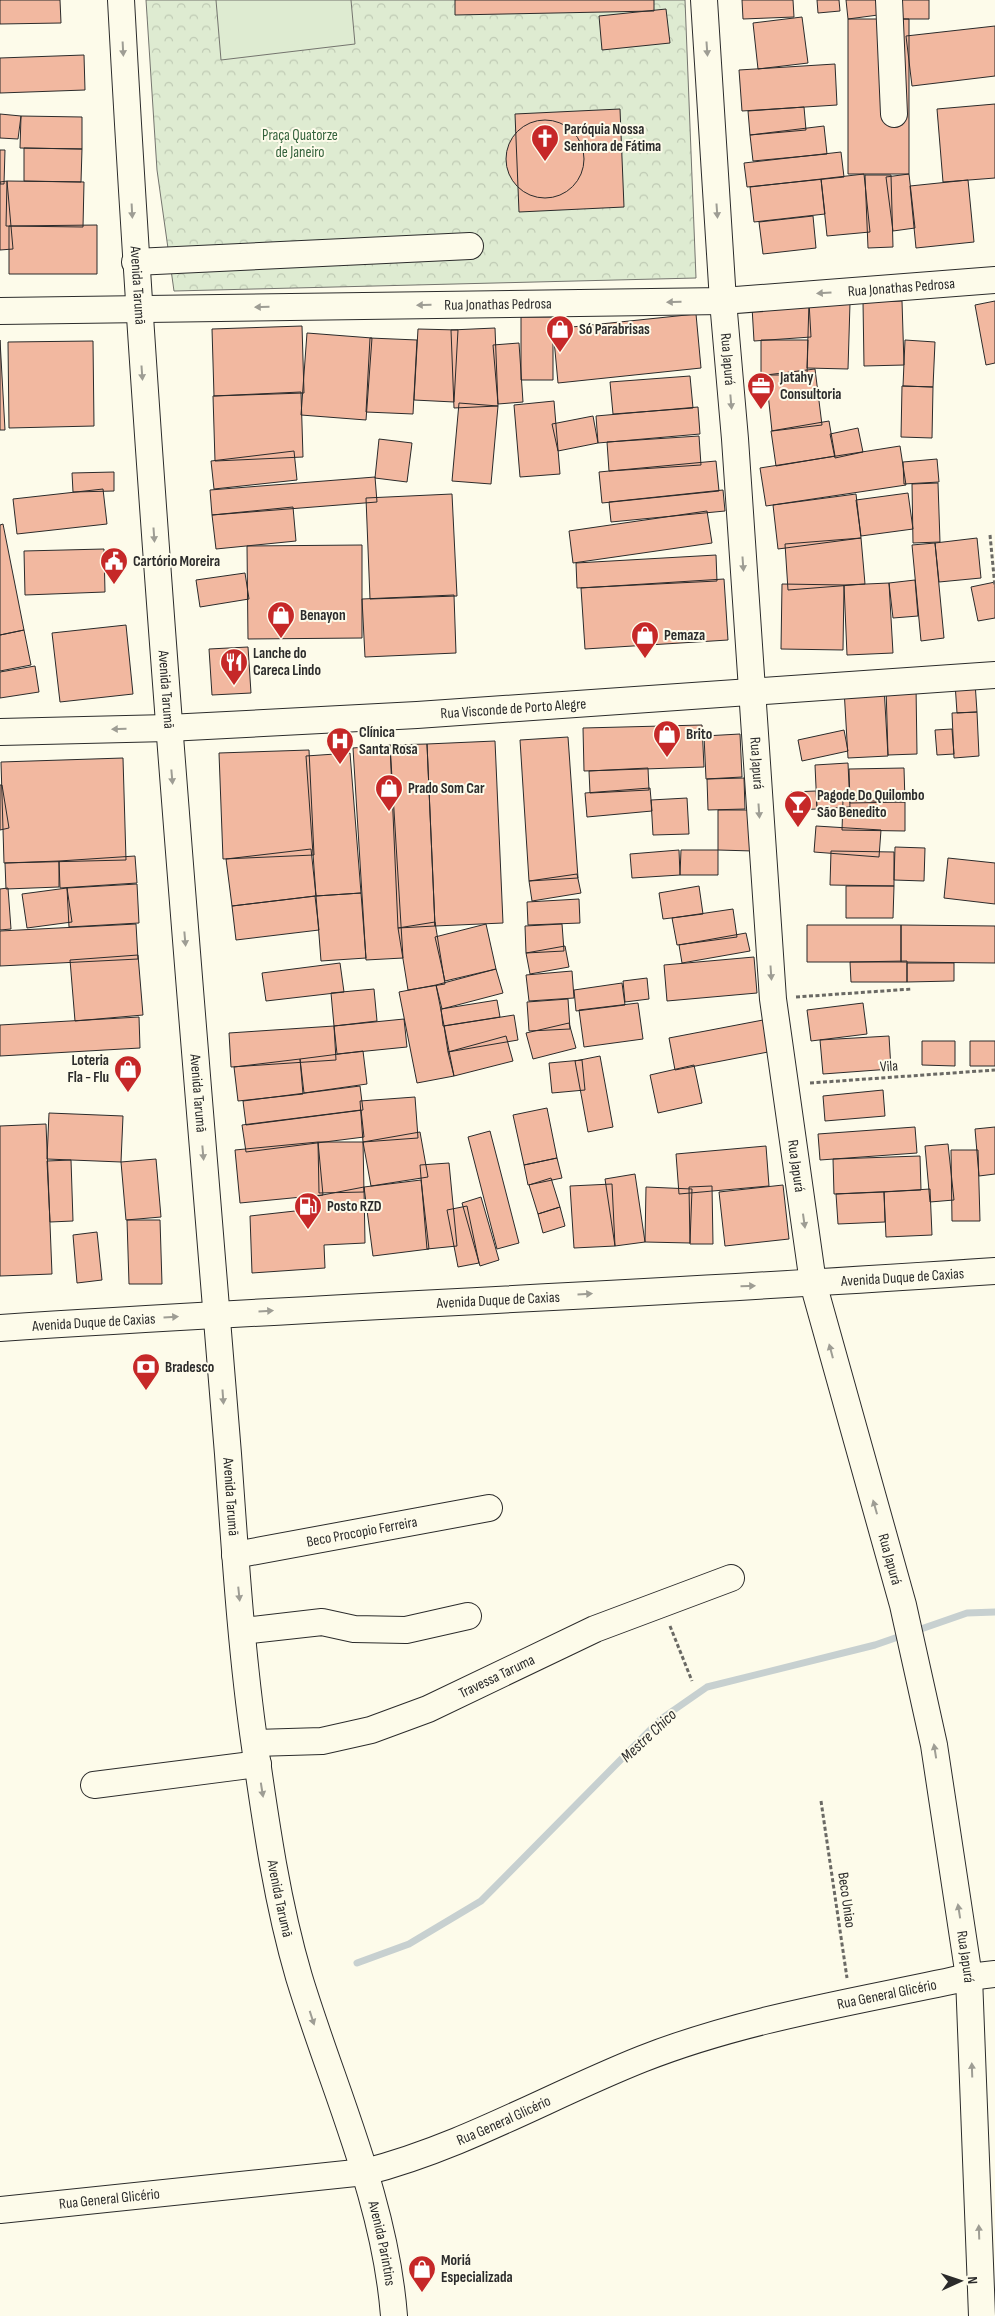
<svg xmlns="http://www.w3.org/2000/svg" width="995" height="2316" font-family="'Sofia Sans Condensed',sans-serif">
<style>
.park{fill:url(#park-crowns);stroke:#74746e}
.garden{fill:#deebd1;stroke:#74746e}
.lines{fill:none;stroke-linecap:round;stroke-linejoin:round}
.stream{stroke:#c7d0d0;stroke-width:7}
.building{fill:#f2b8a0;stroke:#2b2b2b}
.minor-casing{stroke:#2b2b2b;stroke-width:28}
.path{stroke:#6a6964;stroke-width:3;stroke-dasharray:4 2.5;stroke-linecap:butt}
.minor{stroke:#fdfbea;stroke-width:26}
.oneway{fill:#9e9d94}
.labels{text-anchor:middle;stroke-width:4;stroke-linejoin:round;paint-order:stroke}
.poi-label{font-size:15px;font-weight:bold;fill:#2b2b2b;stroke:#fdfbea;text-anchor:start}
.park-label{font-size:15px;fill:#34623c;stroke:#fdfbea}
.street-label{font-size:15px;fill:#2b2b2b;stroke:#fdfbea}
.water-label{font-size:16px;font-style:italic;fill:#2b2b2b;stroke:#fdfbea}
</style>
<defs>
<pattern id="park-crowns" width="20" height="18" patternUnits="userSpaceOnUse" patternTransform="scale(1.25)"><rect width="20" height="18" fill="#deebd1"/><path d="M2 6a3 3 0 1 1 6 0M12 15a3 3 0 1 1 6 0" fill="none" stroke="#bfcab4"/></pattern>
</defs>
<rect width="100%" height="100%" fill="#fdfbea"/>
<path class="park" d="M146 0H685L696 278 174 291 157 170Z"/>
<path class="garden" d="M216 0H351L355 44 221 60Z"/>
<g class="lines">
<path class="stream" d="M357 1963 409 1944 481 1901 661 1719 707 1687 875 1645 967 1613 995 1612"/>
</g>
<path class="building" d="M0 0H60L61 23 0 24Z
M455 0H654V11L455 15Z
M742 0H793L794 17 743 19Z
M817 0H839L840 11 818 13Z
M846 0H877L878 15 848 19Z
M893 0H929V19H893Z
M666 9 670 43 602 50 599 16Z
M802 17 808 63 758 69 753 23Z
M848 19H909V174H848Z
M995 26V76L912 86 906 36Z
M84 55 85 90 0 93V58Z
M835 64 837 105 742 111 739 70Z
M995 104V178L943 182 937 109Z
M804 107 806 130 750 135 748 111Z
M620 109 624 207 519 212 515 114Z
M0 114 21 116 18 139 0 138Z
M21 116 82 117V149L20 148Z
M506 159a39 39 0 1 1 78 0a39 39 0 1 1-78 0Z
M824 126 827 154 753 161 750 135Z
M24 148 82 149 81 182 24 181Z
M0 150H5L4 184H0Z
M841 152 844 177 747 187 744 163Z
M864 174 870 232 827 236 821 179Z
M909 174 915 228 893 231 886 177Z
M865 175H891L893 247 868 248Z
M821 179 825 214 754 222 750 187Z
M968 180 974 242 916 248 910 186Z
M7 181 13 249 0 250V182Z
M7 181 84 182 83 227 6 226Z
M813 216 816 248 763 254 759 222Z
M97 225V274H9V226Z
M902 301 904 365 864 366 863 302Z
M995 301V363L986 365 975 305Z
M809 302 811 337 754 341 752 307Z
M809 302 850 303 848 369 807 368Z
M696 314 701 368 558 383 553 329Z
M521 317H553V380H521Z
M302 326 304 393 214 396 212 329Z
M495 328 498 406 454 408 451 330Z
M418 329 458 330 454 402 414 400Z
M307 333 372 338 366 420 301 415Z
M370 338 417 340 413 414 366 412Z
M0 340 5 430H0Z
M761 340H808L807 375H761Z
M905 340 935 342 933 387 903 386Z
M93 341 94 426 9 428 8 342Z
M519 343 523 402 498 404 493 345Z
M815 369 822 425 772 431 766 375Z
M690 376 693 408 613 414 610 382Z
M902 386 933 387 932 438 901 437Z
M301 392 303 457 215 461 213 396Z
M554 401 560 474 520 477 514 405Z
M459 403 498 406 491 484 452 481Z
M698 407 700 434 598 443 596 416Z
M593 416 598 443 558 451 552 424Z
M829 421 835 456 776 466 771 431Z
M858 428 863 452 835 458 830 434Z
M699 436 701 465 609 471 607 442Z
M379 439 412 443 407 482 375 478Z
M900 446 906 485 766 506 760 468Z
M294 451 297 480 214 489 211 461Z
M937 459 939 482 904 484 903 462Z
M716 461 719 491 602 503 599 472Z
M114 472V491L73 492 72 473Z
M375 477 377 502 212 515 210 490Z
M938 483 940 542 913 543 912 484Z
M103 489 107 524 17 534 13 499Z
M723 490 725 511 611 522 609 502Z
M908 493 913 529 861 536 856 500Z
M452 494 457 596 370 599 366 498Z
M856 494 861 538 778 549 773 505Z
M293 507 296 541 216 549 212 515Z
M707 511 712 543 573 563 569 531Z
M3 524 24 630 0 635V525Z
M861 538 865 584 788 590 785 544Z
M977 538 981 578 939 582 935 543Z
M935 543 944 638 921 641 912 545Z
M362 545V638L248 639 247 546Z
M104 549 105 592 25 595 24 551Z
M716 555 717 581 577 588 576 563Z
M245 573 249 599 200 607 196 580Z
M724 579 728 640 585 649 581 588Z
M915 580 918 616 893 618 889 583Z
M995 582V618L978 621 971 587Z
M889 583 893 653 847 655 844 585Z
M782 584 844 585 843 650 781 649Z
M454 595 456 653 365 657 362 599Z
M126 625 133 694 60 702 52 633Z
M24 630 31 665 0 671V635Z
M248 647 251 693 212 695 209 649Z
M35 666 39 692 0 698V672Z
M975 682 977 712 957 713 955 683Z
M916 686 917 754 888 755 886 687Z
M884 687 888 756 848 758 844 689Z
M977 712 979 756 954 758 952 713Z
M702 725 704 767 584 771 583 728Z
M952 729 954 754 937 755 935 730Z
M844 730 848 751 802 761 798 740Z
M740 734 742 777 706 779 704 736Z
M568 737 578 878 529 881 520 740Z
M495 741 503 923 435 926 427 744Z
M427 744 435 926 398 928 390 745Z
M390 745 403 958 366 960 353 748Z
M309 750 314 855 223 859 219 753Z
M350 753 361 893 316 896 306 756Z
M123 758 126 860 4 863 1 762Z
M848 763 850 807 817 809 815 765Z
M648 768 649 790 590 793 589 771Z
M904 768 905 802 850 803 849 769Z
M744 778 745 809 708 810 707 779Z
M0 785H2L9 828 0 830Z
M650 788 652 811 587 817 585 793Z
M816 791 817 809 792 810 791 792Z
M687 798 689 834 653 835 651 800Z
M843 800 905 802V831L842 830Z
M718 810H752L753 851 718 850Z
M816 826 881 830 879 857 814 852Z
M895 847 925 848 924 881 894 880Z
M311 849 316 896 232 906 226 859Z
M679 850 680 875 632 878 630 854Z
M681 850H718V875H680Z
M831 851 894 852V886L830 885Z
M135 856 137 883 60 888 59 861Z
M948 858 995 863V904L944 898Z
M59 861V887L6 889 5 863Z
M577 874 581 893 532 901 529 881Z
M137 884 139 923 69 927 67 888Z
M699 886 703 914 663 919 659 893Z
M846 886H894L893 918H846Z
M8 888 11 929 0 930V889Z
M67 888 72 922 27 928 22 894Z
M361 893 366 958 321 961 316 896Z
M315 896 319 930 236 940 232 906Z
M579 899 580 923 528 925 527 902Z
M733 909 737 937 677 945 672 918Z
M435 922 445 984 408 990 398 928Z
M136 924 138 959 0 966V931Z
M486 924 496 969 445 981 435 937Z
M562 924 564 951 526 953 525 926Z
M807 925H901V962H807Z
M901 925 995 926V963L901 962Z
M746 933 750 951 682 963 679 945Z
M565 946 569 967 530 974 526 953Z
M138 955 143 1015 75 1021 70 960Z
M754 957 757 993 667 1001 664 965Z
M907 961V982H851L850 962Z
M340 963 344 992 266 1001 262 973Z
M907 963H954V981L907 982Z
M496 969 503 993 442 1009 436 985Z
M572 971 574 998 529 1001 526 975Z
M647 978 649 999 625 1002 623 981Z
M622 983 625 1005 576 1011 574 990Z
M436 985 454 1076 417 1083 399 992Z
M374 989 377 1021 334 1026 331 993Z
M568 999 570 1029 529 1031 527 1002Z
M497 1000 500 1017 443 1026 441 1009Z
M638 1003 643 1039 584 1047 579 1010Z
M863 1003 867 1034 811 1041 807 1010Z
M514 1015 518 1040 448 1052 444 1026Z
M139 1017 140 1048 0 1056V1025Z
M404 1019 407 1047 337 1054 334 1026Z
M763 1020 768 1052 675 1070 669 1038Z
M569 1023 576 1048 533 1059 526 1033Z
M334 1026 336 1060 231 1067 229 1033Z
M506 1036 513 1061 454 1076 448 1052Z
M889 1036 891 1069 823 1074 820 1040Z
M922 1041H955V1066L922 1065Z
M970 1041H995V1066H970Z
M363 1051 367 1084 304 1093 300 1059Z
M600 1056 613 1127 588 1132 575 1061Z
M300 1059 303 1094 238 1101 234 1067Z
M582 1060 585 1090 552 1093 549 1063Z
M694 1065 702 1103 658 1113 650 1075Z
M360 1086 363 1110 246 1125 243 1101Z
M883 1090 885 1116 825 1121 823 1096Z
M415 1097 418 1138 363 1142 360 1101Z
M547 1108 557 1158 524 1165 513 1115Z
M361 1110 364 1137 246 1152 242 1125Z
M49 1113 123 1116 121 1162 47 1159Z
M46 1124 52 1274 0 1276V1126Z
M915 1127 917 1153 820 1160 818 1134Z
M995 1127V1174L979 1176 975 1129Z
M490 1131 519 1243 497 1249 468 1137Z
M420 1132 428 1177 371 1186 363 1142Z
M318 1142H363L364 1192 319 1193Z
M318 1142 323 1195 240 1203 235 1150Z
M948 1144 954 1200 930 1202 925 1146Z
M766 1146 769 1186 679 1194 676 1154Z
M951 1150H978L980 1221H952Z
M920 1156 921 1190 834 1194 833 1159Z
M557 1158 562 1178 528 1185 524 1165Z
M156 1159 161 1217 126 1220 121 1162Z
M71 1160 73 1221 50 1222 47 1161Z
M449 1163 457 1246 427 1249 420 1165Z
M635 1174 645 1242 615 1246 605 1179Z
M551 1178 560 1207 538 1214 529 1185Z
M421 1180 429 1249 373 1256 364 1187Z
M612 1184 615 1246 574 1248 570 1186Z
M783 1185 789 1239 725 1246 719 1192Z
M712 1186 713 1244H690L689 1187Z
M364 1187 365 1243 324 1245 325 1268 252 1273 250 1216 304 1210 307 1198Z
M646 1187 692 1189 690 1243 645 1242Z
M930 1189 932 1235 886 1237 884 1192Z
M884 1192 885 1222 838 1224 836 1194Z
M481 1197 499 1260 480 1266 462 1203Z
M467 1206 479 1263 458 1267 447 1210Z
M560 1207 565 1226 543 1233 538 1214Z
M127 1220H160L162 1284H129Z
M97 1232 102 1280 77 1283 73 1235Z"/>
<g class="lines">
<g class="minor-casing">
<g id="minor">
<path id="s1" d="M121 0C142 388 172 774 204 1161 212 1259 220 1356 228 1454 235 1551 241 1650 255 1747 266 1824 277 1902 299 1977 333 2089 385 2198 394 2316"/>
<path id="s2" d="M704 0 723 301 735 439 773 999 813 1283 903 1605 934 1745 969 1977 982 2316"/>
<path d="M889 0 894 114"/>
<path d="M135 262 470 246"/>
<path id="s3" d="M0 311 723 301 995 280"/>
<path id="s4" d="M0 732 168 728 417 715 995 675"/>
<path id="s5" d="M0 1328C332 1306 664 1294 995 1271"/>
<path id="s6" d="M235 1555 489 1508"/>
<path d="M243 1631 322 1622 354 1629 406 1630 468 1616"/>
<path id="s7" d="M255 1743 322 1741 371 1730 428 1709 595 1629 731 1578"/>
<path d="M94 1785 258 1764"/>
<path id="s8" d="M0 2210 365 2172C463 2147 549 2096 642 2059 746 2018 860 2001 969 1977L995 1974"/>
</g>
</g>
<path class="path" d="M990 535 995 587
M796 997 912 989
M810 1083 995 1070
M670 1626 692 1681
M821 1801 847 1978"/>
<use href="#minor" class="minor"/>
</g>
<defs><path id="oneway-solid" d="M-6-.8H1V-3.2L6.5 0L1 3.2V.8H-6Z" transform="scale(1.25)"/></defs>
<g class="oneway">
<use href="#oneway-solid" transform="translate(123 49) rotate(87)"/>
<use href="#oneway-solid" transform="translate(707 49) rotate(86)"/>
<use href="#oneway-solid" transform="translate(132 211) rotate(87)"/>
<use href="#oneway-solid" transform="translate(717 211) rotate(86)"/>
<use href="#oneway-solid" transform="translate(824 293) rotate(176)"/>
<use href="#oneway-solid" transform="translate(674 302) rotate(179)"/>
<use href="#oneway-solid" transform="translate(424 305) rotate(179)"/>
<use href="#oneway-solid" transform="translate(262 307) rotate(179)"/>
<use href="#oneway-solid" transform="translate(142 373) rotate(86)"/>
<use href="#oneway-solid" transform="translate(731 402) rotate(85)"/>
<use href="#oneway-solid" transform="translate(154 535) rotate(86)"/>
<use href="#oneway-solid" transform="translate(743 564) rotate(86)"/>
<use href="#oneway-solid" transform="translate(119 729) rotate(179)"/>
<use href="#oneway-solid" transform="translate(172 777) rotate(85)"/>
<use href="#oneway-solid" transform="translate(759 811) rotate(86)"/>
<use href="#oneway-solid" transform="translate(185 939) rotate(85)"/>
<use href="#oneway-solid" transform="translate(771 973) rotate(86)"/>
<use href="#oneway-solid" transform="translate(203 1153) rotate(85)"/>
<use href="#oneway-solid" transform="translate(804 1221) rotate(82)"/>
<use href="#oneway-solid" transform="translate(748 1286) rotate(-2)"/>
<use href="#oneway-solid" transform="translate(585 1294) rotate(-3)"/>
<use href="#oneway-solid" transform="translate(266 1311) rotate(-3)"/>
<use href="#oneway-solid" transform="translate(171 1317) rotate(-4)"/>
<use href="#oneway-solid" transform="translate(831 1351) rotate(-105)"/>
<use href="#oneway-solid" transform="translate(223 1397) rotate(86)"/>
<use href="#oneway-solid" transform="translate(875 1507) rotate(-106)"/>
<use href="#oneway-solid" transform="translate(239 1594) rotate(84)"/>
<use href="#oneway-solid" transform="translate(935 1751) rotate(-99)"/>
<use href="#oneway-solid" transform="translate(262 1790) rotate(81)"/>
<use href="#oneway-solid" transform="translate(959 1911) rotate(-99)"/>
<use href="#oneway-solid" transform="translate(312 2018) rotate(72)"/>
<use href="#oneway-solid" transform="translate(972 2070) rotate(-92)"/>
<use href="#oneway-solid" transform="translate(979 2232) rotate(-92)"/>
</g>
<defs>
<g id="church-pin" transform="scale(1.4375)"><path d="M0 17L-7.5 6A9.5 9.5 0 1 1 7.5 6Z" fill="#c62828" stroke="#fdfbea"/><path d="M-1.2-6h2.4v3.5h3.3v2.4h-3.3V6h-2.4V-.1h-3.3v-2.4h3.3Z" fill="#fff"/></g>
<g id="shop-pin" transform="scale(1.4375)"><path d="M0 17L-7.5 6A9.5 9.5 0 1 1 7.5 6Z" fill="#c62828" stroke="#fdfbea"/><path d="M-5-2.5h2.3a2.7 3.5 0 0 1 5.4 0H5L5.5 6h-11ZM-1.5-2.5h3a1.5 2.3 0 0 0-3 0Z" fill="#fff"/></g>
<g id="office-pin" transform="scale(1.4375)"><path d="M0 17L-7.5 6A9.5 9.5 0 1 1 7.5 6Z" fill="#c62828" stroke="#fdfbea"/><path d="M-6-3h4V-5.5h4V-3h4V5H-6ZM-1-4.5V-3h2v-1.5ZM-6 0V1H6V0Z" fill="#fff"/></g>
<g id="civic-pin" transform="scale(1.4375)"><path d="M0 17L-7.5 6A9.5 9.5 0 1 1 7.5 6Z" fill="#c62828" stroke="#fdfbea"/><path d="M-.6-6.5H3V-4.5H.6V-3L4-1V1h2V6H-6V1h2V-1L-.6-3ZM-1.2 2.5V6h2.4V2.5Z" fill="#fff"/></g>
<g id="restaurant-pin" transform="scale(1.4375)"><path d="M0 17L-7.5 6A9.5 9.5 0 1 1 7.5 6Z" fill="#c62828" stroke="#fdfbea"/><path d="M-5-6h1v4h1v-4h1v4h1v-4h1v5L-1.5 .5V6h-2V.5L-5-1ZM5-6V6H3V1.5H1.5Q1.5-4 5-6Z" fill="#fff"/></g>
<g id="hospital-pin" transform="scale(1.4375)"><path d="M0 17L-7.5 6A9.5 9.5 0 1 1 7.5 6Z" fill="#c62828" stroke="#fdfbea"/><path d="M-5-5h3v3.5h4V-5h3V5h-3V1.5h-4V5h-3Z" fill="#fff"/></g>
<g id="bar-pin" transform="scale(1.4375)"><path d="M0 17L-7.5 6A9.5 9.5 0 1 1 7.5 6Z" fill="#c62828" stroke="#fdfbea"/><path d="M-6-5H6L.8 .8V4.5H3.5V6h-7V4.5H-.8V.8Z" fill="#fff"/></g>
<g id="fuel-pin" transform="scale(1.4375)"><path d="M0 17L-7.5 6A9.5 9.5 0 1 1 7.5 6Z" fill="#c62828" stroke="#fdfbea"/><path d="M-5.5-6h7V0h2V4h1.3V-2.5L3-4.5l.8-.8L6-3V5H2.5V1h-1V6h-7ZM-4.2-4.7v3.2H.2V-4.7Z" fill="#fff"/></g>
<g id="bank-pin" transform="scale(1.4375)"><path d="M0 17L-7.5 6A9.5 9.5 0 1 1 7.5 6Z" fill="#c62828" stroke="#fdfbea"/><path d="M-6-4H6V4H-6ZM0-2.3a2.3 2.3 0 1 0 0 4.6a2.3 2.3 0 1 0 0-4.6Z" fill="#fff"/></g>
</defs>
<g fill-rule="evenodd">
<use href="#church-pin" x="545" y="138"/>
<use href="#shop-pin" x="560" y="329"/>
<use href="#office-pin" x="761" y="386"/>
<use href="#civic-pin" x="114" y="561"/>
<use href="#shop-pin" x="281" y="615"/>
<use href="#shop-pin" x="645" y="635"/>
<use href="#restaurant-pin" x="234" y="662"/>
<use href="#shop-pin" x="667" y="734"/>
<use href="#hospital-pin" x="340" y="741"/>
<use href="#shop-pin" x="389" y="788"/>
<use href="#bar-pin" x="798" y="804"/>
<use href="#shop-pin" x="128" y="1069"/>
<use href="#fuel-pin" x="308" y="1206"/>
<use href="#bank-pin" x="146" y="1367"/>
<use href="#shop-pin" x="422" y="2269"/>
</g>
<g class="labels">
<g class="poi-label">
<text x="564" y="134">Paróquia Nossa<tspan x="564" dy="17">Senhora de Fátima</tspan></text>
<text x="579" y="334">Só Parabrisas</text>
<text x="780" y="382">Jatahy<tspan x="780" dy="17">Consultoria</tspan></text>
<text x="133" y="566">Cartório Moreira</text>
<text x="300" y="620">Benayon</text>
<text x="664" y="640">Pemaza</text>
<text x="253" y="658">Lanche do<tspan x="253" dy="17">Careca Lindo</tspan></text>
<text x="359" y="737">Clínica<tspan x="359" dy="17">Santa Rosa</tspan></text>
<text x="686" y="739">Brito</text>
<text x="408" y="793">Prado Som Car</text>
<text x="817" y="800">Pagode Do Quilombo<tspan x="817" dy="17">São Benedito</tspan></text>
<text x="109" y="1065" text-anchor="end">Loteria<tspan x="109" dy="17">Fla - Flu</tspan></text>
<text x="327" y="1211">Posto RZD</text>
<text x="165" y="1372">Bradesco</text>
<text x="441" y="2265">Moriá<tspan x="441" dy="17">Especializada</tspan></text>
</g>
<g class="park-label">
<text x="300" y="140">Praça Quatorze<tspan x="300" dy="17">de Janeiro</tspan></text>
</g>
<g class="street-label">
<text dy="5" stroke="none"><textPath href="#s1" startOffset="286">Avenida Tarumã</textPath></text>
<text dy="5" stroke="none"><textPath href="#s3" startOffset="902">Rua Jonathas Pedrosa</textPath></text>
<text dy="5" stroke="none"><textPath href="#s3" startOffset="498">Rua Jonathas Pedrosa</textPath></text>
<text dy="5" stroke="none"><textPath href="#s2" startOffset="360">Rua Japurá</textPath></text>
<text dy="5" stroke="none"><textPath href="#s1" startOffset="691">Avenida Tarumã</textPath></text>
<text dy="5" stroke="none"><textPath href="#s4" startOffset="514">Rua Visconde de Porto Alegre</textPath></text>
<text dy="5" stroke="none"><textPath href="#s2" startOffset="765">Rua Japurá</textPath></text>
<text transform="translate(889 1066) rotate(-4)" y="5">Vila</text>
<text dy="5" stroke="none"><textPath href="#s1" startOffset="1096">Avenida Tarumã</textPath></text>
<text dy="5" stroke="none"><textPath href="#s2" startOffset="1170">Rua Japurá</textPath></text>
<text dy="5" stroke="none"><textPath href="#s5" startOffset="904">Avenida Duque de Caxias</textPath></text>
<text dy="5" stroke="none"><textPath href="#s5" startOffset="499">Avenida Duque de Caxias</textPath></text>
<text dy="5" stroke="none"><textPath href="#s5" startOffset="94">Avenida Duque de Caxias</textPath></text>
<text dy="5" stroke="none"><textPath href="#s1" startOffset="1501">Avenida Tarumã</textPath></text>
<text dy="5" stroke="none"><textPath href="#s6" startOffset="129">Beco Procopio Ferreira</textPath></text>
<text dy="5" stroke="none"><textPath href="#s2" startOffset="1575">Rua Japurá</textPath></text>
<text dy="5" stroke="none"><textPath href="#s7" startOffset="254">Travessa Taruma</textPath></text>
<text dy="5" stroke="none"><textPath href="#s1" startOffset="1906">Avenida Tarumã</textPath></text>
<text transform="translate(847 1900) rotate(82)" y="5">Beco Uniao</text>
<text dy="5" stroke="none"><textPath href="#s2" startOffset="1980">Rua Japurá</textPath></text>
<text dy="5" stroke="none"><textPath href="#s8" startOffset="920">Rua General Glicério</textPath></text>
<text dy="5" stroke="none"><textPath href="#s8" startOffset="515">Rua General Glicério</textPath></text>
<text dy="5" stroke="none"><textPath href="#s8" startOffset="110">Rua General Glicério</textPath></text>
<text dy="5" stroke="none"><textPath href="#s1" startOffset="2266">Avenida Parintins</textPath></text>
</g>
<g class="water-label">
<text transform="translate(648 1735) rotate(-43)" y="6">Mestre Chico</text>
</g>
</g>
<g transform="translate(960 2281) rotate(87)" stroke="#fdfbea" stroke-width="4" paint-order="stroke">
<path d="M0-4L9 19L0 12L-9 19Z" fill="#2b2b2b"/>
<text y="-8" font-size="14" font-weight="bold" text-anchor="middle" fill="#2b2b2b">N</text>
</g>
</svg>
